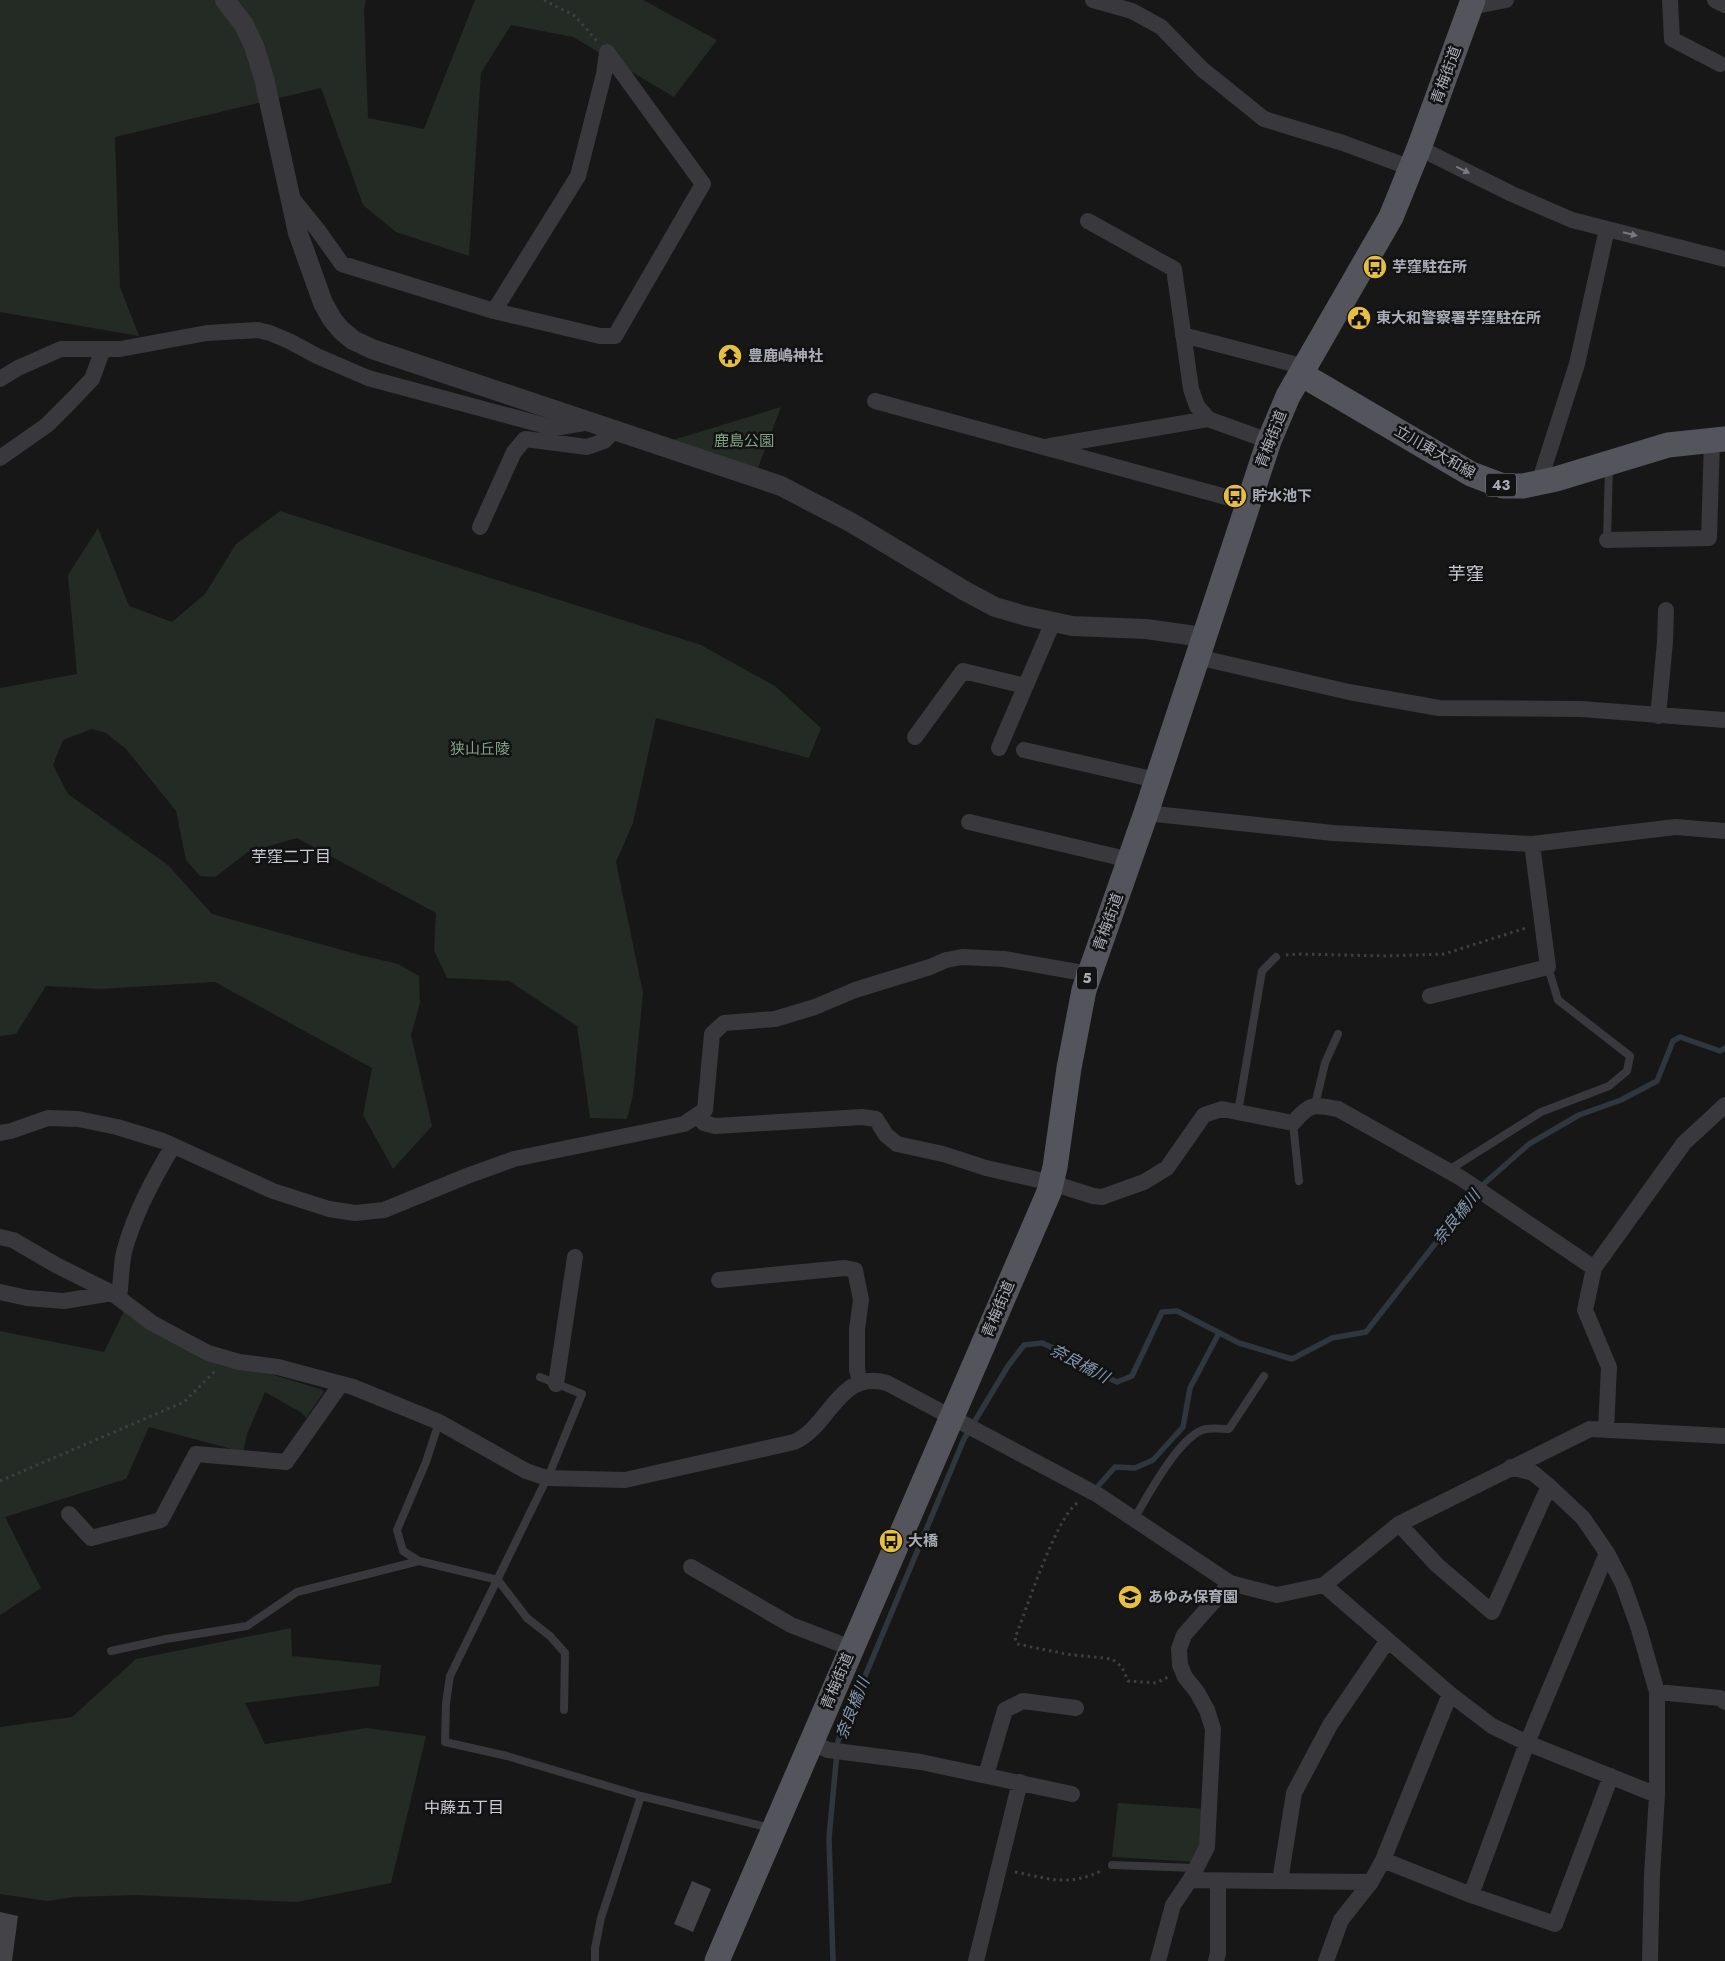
<svg xmlns="http://www.w3.org/2000/svg" width="1725" height="1961" font-family="Jost,'Noto Sans JP',sans-serif">
<style>
.green{fill:#232b24}
.lines{fill:none;stroke-linecap:round;stroke-linejoin:round}
.stream{stroke:#30363d;stroke-width:5.5}
.building{fill:#444448}
.path{stroke:#3e3f44;stroke-width:3;stroke-dasharray:2.5 4;stroke-linecap:butt}
.service{stroke:#38383d;stroke-width:8}
.minor{stroke:#38383d;stroke-width:16}
.tertiary{stroke:#38383d;stroke-width:20}
.primary{stroke:#54555c;stroke-width:25}
.oneway{fill:#777880}
.labels{text-anchor:middle;stroke-width:5;stroke-linejoin:round;paint-order:stroke}
.shield{fill:#121213;stroke:#7c7e86;stroke-width:1}
.shield-label{font-size:14px;font-weight:bold;fill:#aaadb7}
.street-label{font-size:15px;fill:#aaadb7;stroke:#121213}
.poi-label{font-size:15px;font-weight:bold;fill:#aaadb7;stroke:#121213;text-anchor:start}
.park-label{font-size:15px;fill:#82a187;stroke:#121213}
.neighbourhood-label{font-size:16px;fill:#caccd4;stroke:#121213}
.water-label{font-size:16px;font-style:italic;fill:#8397b0;stroke:#121213}
.quarter-label{font-size:18px;fill:#caccd4;stroke:#121213}
</style>
<rect width="100%" height="100%" fill="#171718"/>
<path class="green" d="M0 0H366L364 9 368 118 424 129 475 0H643L717 40 674 97 573 37 511 25 481 73 469 256 396 232 363 205 321 88 115 137 120 287 139 336 0 312Z
M781 407 758 468 673 440Z
M280 511 701 645 775 686 821 728 809 758 656 718 633 823 616 862 643 993 633 1095 627 1119 590 1118 577 1026 509 981 447 978 434 950 436 913 297 838 248 852 215 877 200 876 186 860 176 811 126 749 106 733 92 729 63 740 53 765 68 794 168 865 212 914 360 955 398 964 419 976 420 1003 411 1035 432 1126 393 1169 363 1115 372 1068 215 982 100 989 46 986 16 1034 0 1036V688L77 674 68 575 98 528 129 606 172 622 205 594 236 544Z
M125 1309 204 1359 223 1366 274 1375 323 1390 324 1392 306 1418 302 1413 265 1392 247 1434 243 1452 149 1427 126 1479 5 1517 41 1588 0 1615V1331L104 1352Z
M291 1628 292 1656 381 1665 379 1686 245 1703 265 1744 367 1728 426 1736 391 1883 297 1902 136 1895 74 1897 47 1901 0 1894V1727L72 1717 136 1659Z
M1118 1803 1207 1809 1198 1862 1112 1857Z"/>
<g class="lines">
<path class="stream" d="M1099 1485 1115 1467 1135 1468 1153 1460 1183 1427 1190 1388 1219 1333
M833 1961 829 1838 838 1741 964 1439 1008 1366 1024 1345 1042 1343 1068 1355 1083 1367 1117 1382 1132 1376 1162 1312 1177 1311 1239 1343 1292 1359 1332 1338 1366 1332 1478 1189 1529 1144 1579 1115 1621 1100 1657 1081 1673 1041 1680 1037 1720 1051 1725 1048"/>
</g>
<path class="building" d="M692 1881 711 1889 693 1932 674 1924Z
M0 1912 18 1916 12 1961H0Z"/>
<g class="lines">
<path class="path" d="M544 0 575 16 597 41
M1286 955 1299 954 1386 956 1444 954 1526 928
M0 1481 184 1402 215 1371
M1077 1503C1055 1520 1027 1608 1015 1638L1017 1644 1066 1654 1112 1659 1122 1667 1128 1681 1156 1683 1168 1677
M1015 1872C1051 1879 1068 1887 1103 1870"/>
<path class="service" d="M1607 540 1609 467
M1315 1105 1325 1063 1338 1034
M1238 1112 1262 971 1276 957
M1293 1123 1299 1181
M1449 1170 1541 1112 1609 1086 1627 1071 1630 1056 1558 1000 1548 967
M540 1377 582 1394 551 1470 450 1676 446 1703 445 1742 507 1756 641 1796 771 1828
M439 1422 426 1462 397 1530 403 1551 419 1561 498 1580 527 1618 550 1636 565 1653 564 1710
M1134 1519C1147 1497 1180 1434 1206 1429 1213 1428 1222 1429 1229 1429L1264 1376
M111 1651 166 1639 247 1626 297 1592 419 1561
M1112 1865 1195 1868
M595 1961V1948L601 1918 641 1796"/>
<path class="minor" d="M1093 0 1132 11 1161 27 1202 69 1264 119 1343 143 1411 168
M1670 0 1672 39 1720 64
M1715 0 1725 5
M1471 7 1506 0
M1419 148 1512 194 1572 220 1725 259
M291 197 317 229 342 264 494 311 600 336H615L703 184 607 52 604 74 578 176 494 311
M1088 221 1174 269 1191 389 1197 406 1208 419 1269 441
M1183 335 1305 367
M0 379 18 368 61 349H120L207 333 258 330 270 333 289 341 317 356 368 378 554 428 590 422
M875 401 1248 503
M1050 446 1208 419
M0 458 47 425 71 401 92 379 103 349
M1539 483 1577 364 1607 229
M480 527 514 452 525 439 587 447 604 441 616 429
M1607 540 1709 538 1712 440
M1197 657 1349 692 1439 708 1581 709 1725 720
M1658 716 1665 642 1666 610
M915 737 963 671 1025 686
M999 748 1053 622
M1024 750 1156 780
M1146 813 1333 833 1532 844 1676 827 1725 831
M969 822 1130 860
M1430 996 1548 967 1532 844
M697 1116 704 1123 715 1126 862 1117 876 1119 886 1135 897 1144 943 1154 986 1168 1052 1183 1093 1196 1102 1197 1144 1182 1167 1168 1204 1115 1222 1109 1293 1123C1311 1102 1313 1105 1338 1109L1461 1178 1594 1268
M0 1133 11 1131 48 1118 78 1119 117 1127 163 1141 273 1191 329 1209 355 1213 384 1210 467 1176 514 1159 684 1124 705 1110 712 1034 724 1023 775 1019 815 1007 855 990 930 967 946 960 962 957 1004 959 1089 974
M0 1237 13 1240 56 1265 112 1293 152 1323 208 1353 239 1362 278 1367 353 1387 439 1422 526 1471 547 1478 625 1480 794 1442C831 1426 838 1369 887 1383L1098 1495 1230 1583 1277 1595 1324 1585 1399 1524 1437 1565 1492 1612 1549 1486
M719 1280 845 1268 855 1270 861 1300 857 1329V1370L860 1382
M0 1292 27 1298 64 1301 112 1293
M119 1298C121 1283 121 1267 124 1252 134 1214 153 1179 173 1146
M556 1384 575 1257
M1606 1429 1609 1367 1585 1310 1594 1268 1684 1143 1725 1105
M1511 1467 1533 1473 1549 1486 1583 1518 1607 1553 1623 1584 1639 1629 1657 1692V1795L1652 1875 1650 1961
M69 1514 91 1538 161 1520 196 1454 286 1462 341 1384
M1399 1524 1590 1429 1725 1436
M691 1567 791 1625 851 1648
M1324 1585 1450 1694 1492 1726 1527 1743 1657 1795
M1657 1692 1720 1698 1725 1702
M811 1742 828 1750 921 1762 1072 1794
M986 1775 1005 1710 1023 1701 1076 1708
M1383 1860 1471 1895 1555 1924 1611 1776
M1190 1880 1371 1882
M1280 1881 1294 1793 1330 1725 1388 1640
M1471 1895 1527 1743 1607 1553
M976 1961 1020 1782
M1158 1961 1173 1905 1190 1880 1207 1847 1213 1729 1207 1710 1197 1692 1185 1677 1180 1665 1179 1649 1184 1635 1230 1583
M1216 1961 1218 1953V1881
M1326 1961 1341 1920 1371 1882 1383 1860 1450 1694"/>
<path class="tertiary" d="M225 0 244 25 254 46 264 78 298 233 323 303 332 319 341 330 353 340 372 349 781 486 852 523 965 591 995 607 1026 616 1072 626 1146 629 1203 637"/>
<path class="primary" d="M1301 374 1471 474 1503 486H1523L1556 479 1668 445 1725 439
M717 1961 1049 1192 1055 1167 1069 1068 1084 990 1146 813 1269 441 1288 396 1391 217 1419 148 1473 0"/>
</g>
<defs><path id="oneway-solid" d="M-6-.8H1V-3.2L6.5 0L1 3.2V.8H-6Z" transform="scale(1.25)"/></defs>
<g class="oneway">
<use href="#oneway-solid" transform="translate(1463 170) rotate(26)"/>
<use href="#oneway-solid" transform="translate(1630 234) rotate(14)"/>
</g>
<defs>
<g id="bus-disc" transform="scale(1.25)"><circle r="9.5" fill="#e5be42" stroke="#121213"/><path d="M-5-6H5V4H4V6H2V4H-2V6H-4V4H-5ZM-3.5-4V0h7V-4ZM-3.5 1.2v1.5H-2V1.2ZM2 1.2v1.5H3.5V1.2Z" fill="#111"/></g>
<g id="civic-disc" transform="scale(1.25)"><circle r="9.5" fill="#e5be42" stroke="#121213"/><path d="M-.6-6.5H3V-4.5H.6V-3L4-1V1h2V6H-6V1h2V-1L-.6-3ZM-1.2 2.5V6h2.4V2.5Z" fill="#111"/></g>
<g id="temple-disc" transform="scale(1.25)"><circle r="9.5" fill="#e5be42" stroke="#121213"/><path d="M0-6L5-2H3V0L6.5 2.5H4V6H1.5V3h-3V6H-4V2.5H-6.5L-3 0V-2H-5Z" fill="#111"/></g>
<g id="school-disc" transform="scale(1.25)"><circle r="9.5" fill="#e5be42" stroke="#121213"/><path d="M0-5L7-2L0 1L-7-2ZM-4 1L0 2.5L4 1V4Q0 6-4 4Z" fill="#111"/></g>
</defs>
<g fill-rule="evenodd">
<use href="#bus-disc" x="1375" y="267"/>
<use href="#civic-disc" x="1359" y="318"/>
<use href="#temple-disc" x="730" y="356"/>
<use href="#bus-disc" x="1235" y="496"/>
<use href="#bus-disc" x="891" y="1541"/>
<use href="#school-disc" x="1130" y="1597"/>
</g>
<g class="labels">
<g class="shield">
<rect x="1486" y="473.5" width="30" height="23" rx="4"/>
<rect x="1077" y="966.5" width="20" height="23" rx="4"/>
</g>
<g class="shield-label">
<text x="1501" y="490">43</text>
<text x="1087" y="983">5</text>
</g>
<g class="street-label">
<text transform="translate(1446 75) rotate(-70)" y="5">青梅街道</text>
<text transform="translate(1271 439) rotate(-69)" y="5">青梅街道</text>
<text transform="translate(1435 452) rotate(30)" y="5">立川東大和線</text>
<text transform="translate(1108 922) rotate(-70)" y="5">青梅街道</text>
<text transform="translate(998 1309) rotate(-67)" y="5">青梅街道</text>
<text transform="translate(837 1681) rotate(-67)" y="5">青梅街道</text>
</g>
<g class="poi-label">
<text x="1392" y="272">芋窪駐在所</text>
<text x="1376" y="323">東大和警察署芋窪駐在所</text>
<text x="748" y="361">豊鹿嶋神社</text>
<text x="1252" y="501">貯水池下</text>
<text x="908" y="1546">大橋</text>
<text x="1148" y="1602">あゆみ保育園</text>
</g>
<g class="park-label">
<text x="744" y="446">鹿島公園</text>
<text x="480" y="754">狭山丘陵</text>
</g>
<g class="neighbourhood-label">
<text x="291" y="862">芋窪二丁目</text>
<text x="464" y="1813">中藤五丁目</text>
</g>
<g class="water-label">
<text transform="translate(1456 1217) rotate(-51)" y="6">奈良橋川</text>
<text transform="translate(1080 1363) rotate(28)" y="6">奈良橋川</text>
<text transform="translate(852 1708) rotate(-68)" y="6">奈良橋川</text>
</g>
<g class="quarter-label">
<text x="1466" y="580">芋窪</text>
</g>
</g>
</svg>
